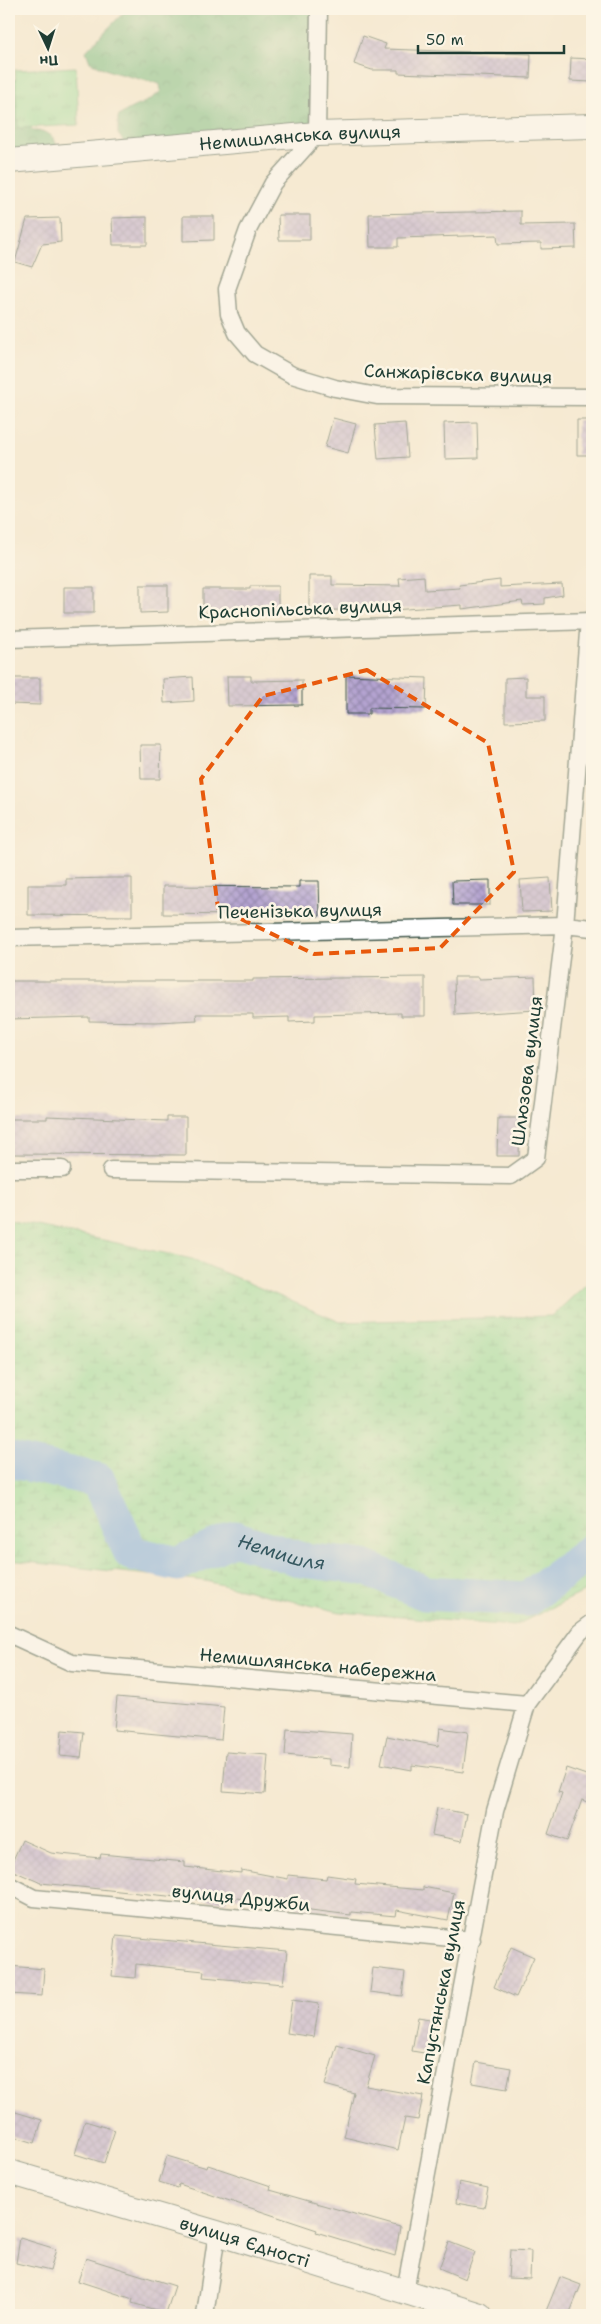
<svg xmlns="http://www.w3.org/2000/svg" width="601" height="2324" font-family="'Shantell Sans',sans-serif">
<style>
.forest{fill:url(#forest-crowns);stroke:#4a7c5a}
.wetland{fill:url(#wetland-marsh);stroke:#588d66}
.park{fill:url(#park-tufts);stroke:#588d66}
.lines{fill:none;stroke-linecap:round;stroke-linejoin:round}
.river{stroke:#77abe4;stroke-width:35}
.building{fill:url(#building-cross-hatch)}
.street-casing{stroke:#3f574c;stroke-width:19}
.secondary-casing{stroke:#3f574c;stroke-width:26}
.street{stroke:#fff;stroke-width:16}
.secondary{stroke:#fff;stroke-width:24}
.marked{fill:none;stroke:#e8590c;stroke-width:4;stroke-dasharray:10 6;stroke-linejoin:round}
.labels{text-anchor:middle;stroke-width:5;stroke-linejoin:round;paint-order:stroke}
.street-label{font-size:18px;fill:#1f3d34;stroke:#fcf5e5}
.water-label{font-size:19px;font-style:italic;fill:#355860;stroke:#fcf5e5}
</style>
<defs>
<pattern id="forest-crowns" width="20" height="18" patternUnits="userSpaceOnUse" patternTransform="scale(1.25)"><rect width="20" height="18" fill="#75bc81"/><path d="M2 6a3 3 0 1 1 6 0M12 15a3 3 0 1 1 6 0" fill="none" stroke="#5f9a6a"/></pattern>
<pattern id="wetland-marsh" width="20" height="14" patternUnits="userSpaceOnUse" patternTransform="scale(1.25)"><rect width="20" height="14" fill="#92dd99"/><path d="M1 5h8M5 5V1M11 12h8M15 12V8" fill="none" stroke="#77b47e"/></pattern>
<pattern id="park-tufts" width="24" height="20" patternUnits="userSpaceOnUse" patternTransform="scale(1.25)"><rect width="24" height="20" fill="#92dd99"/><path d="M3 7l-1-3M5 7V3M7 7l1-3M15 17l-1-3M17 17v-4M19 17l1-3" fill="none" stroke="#77b47e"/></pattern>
<pattern id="building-cross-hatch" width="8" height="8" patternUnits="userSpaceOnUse" patternTransform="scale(1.25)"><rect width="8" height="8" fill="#b4a3d0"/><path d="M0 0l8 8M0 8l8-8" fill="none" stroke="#9286aa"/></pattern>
</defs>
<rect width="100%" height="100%" fill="#fcf5e5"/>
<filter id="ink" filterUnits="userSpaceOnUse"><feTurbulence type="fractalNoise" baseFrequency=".02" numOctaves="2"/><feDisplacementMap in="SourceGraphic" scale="10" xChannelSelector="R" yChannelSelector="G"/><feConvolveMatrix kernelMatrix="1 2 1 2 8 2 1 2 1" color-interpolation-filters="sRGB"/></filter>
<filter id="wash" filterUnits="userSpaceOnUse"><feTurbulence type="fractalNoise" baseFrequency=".0096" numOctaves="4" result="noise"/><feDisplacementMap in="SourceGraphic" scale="20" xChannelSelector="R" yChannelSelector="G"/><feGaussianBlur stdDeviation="1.12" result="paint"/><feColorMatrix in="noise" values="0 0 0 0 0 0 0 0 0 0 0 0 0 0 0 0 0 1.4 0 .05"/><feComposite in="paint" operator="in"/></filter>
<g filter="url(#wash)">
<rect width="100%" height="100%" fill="#f6ead2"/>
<path class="forest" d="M127 9H319L317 134 131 151 118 134V117C134 103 146 106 161 91L160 84 112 72 90 62 86 51Z
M9 78 17 81 26 123 33 131C45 131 53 133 57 146L9 161Z"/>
<path class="wetland" d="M9 1220 192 1259 340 1322 552 1316 592 1279V1588L514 1626 340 1612 205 1581 9 1560Z"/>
<path class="park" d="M76 67 79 125 18 128 15 70Z"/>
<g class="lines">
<path class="river" id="s1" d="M9 1460 98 1480 131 1553 178 1564 234 1538 302 1560 363 1567 425 1593 527 1599 592 1551"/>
</g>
<g id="blocks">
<path class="building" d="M363 36 386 44 384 49 531 54 530 78 398 73V70H372L354 64Z
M571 58 592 59V82L570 81Z
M521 211V225L575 224 576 248 541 249V243L498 244 497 235 398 238V247H370L369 214Z
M278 215H310V240H279Z
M183 216H214V240L183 241Z
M147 217V245H113L112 218Z
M60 218 61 242 42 244 32 267 15 262 27 219Z
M333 418 356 424 348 453 325 447Z
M577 420H592V455H577Z
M477 422 478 458 445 459 444 423Z
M405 423 408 457 378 459 375 425Z
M309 576H332V585L400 586 399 578 424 576 425 590 460 588 459 585 500 580V587L562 584 563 595 545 598V604L523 605 522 601 462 609V605L378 611 332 610V613H309Z
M140 585H168V612L140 613Z
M250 586H278V613H203V589H250Z
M64 587H94V613H64Z
M346 675 427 678 426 709 369 708V714H346Z
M227 676H251V681L302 680V705L228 706Z
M193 677 194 701 164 703 163 679Z
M526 677V696H545V721L505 722V678Z
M9 678H40V705L9 704Z
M140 745H161L160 779H141Z
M112 878H132V916L28 915V885H66V879Z
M550 878 552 911 522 912 520 880Z
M490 880V905H453L452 881Z
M299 881H319L320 916 163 914V886L299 887Z
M425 977V1016H401V1013L315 1015V1021L289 1022V1017L253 1018V1014H196L197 1020 156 1022 89 1021V1017L9 1019V981H253V979Z
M454 977H479V979L535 977 536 1010 455 1015Z
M47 1116 167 1121V1117H186V1155L9 1154V1119H47Z
M498 1118H520L519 1156H497Z
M117 1697 224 1707 221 1740 114 1730Z
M440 1728 468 1732 463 1772 412 1765V1770L381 1764 387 1736 438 1746Z
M287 1729 352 1734 350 1767 329 1765V1759L285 1755Z
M62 1730 84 1732 81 1758 60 1756Z
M226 1752 268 1755 265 1794 223 1791Z
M566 1768 592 1777V1786L587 1802 582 1800 567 1841 548 1834 562 1793 558 1792Z
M437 1808 467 1814 462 1841 432 1835Z
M22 1840 51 1853 100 1858 101 1854 185 1862V1867L241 1873V1870L288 1879V1875L326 1879 327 1875 356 1879 355 1884 423 1890V1887L454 1893 448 1920 397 1910 396 1916 351 1912V1915L278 1906 227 1896 226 1902 41 1883 9 1869Z
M116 1936 287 1951 283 1984 203 1977 204 1971 136 1964 135 1978 112 1976Z
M511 1947 534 1957 516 1997 494 1987Z
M9 1966 44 1969 42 1996 9 1994Z
M373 1968 405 1972 402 1996 370 1992Z
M292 2000 319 2004 314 2037 287 2033Z
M418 2017 436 2020 430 2054 412 2051Z
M337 2045 375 2056 366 2086 423 2096 418 2120 405 2118 398 2150 344 2137 354 2093 325 2085Z
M476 2062 511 2068 507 2089 472 2083Z
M9 2110 42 2120 35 2143 9 2135Z
M85 2121 115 2130 104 2163 75 2154Z
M167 2156 207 2168 208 2165 271 2186 270 2190 400 2227 395 2256 316 2232 317 2230 179 2184 178 2188 159 2182Z
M459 2182 488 2188 484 2208 456 2203Z
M20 2238 56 2249 50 2271 16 2263Z
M449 2242 475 2252 465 2279 439 2268Z
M510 2250 531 2251 530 2279 508 2278Z
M86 2258 175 2286 166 2313 132 2303 133 2299 78 2281Z
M560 2277 581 2285 569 2315H558L546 2311Z"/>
</g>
</g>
<g filter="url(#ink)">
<use href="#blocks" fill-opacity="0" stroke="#3f574c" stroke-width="1"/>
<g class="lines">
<g class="street-casing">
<path id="street" d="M319 9 317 134 273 183 248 230 227 289 229 314 237 333 255 354 292 375 335 388 377 396 592 397
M9 639 592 621
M9 938 565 925 592 928
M9 1169H62
M111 1170 511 1176 536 1158 565 925 589 620
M9 1634 72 1663 527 1704 580 1632 592 1623
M9 1885 34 1898 472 1940
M405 2291 495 1811 527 1704
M205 2315 217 2233"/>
</g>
<g class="secondary-casing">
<g id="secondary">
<path id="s2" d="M9 161 317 134 592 126"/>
<path id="s3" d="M9 2172 217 2233 480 2315"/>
</g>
</g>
<use href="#street" class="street"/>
<use href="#secondary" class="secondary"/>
</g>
</g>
<path d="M0 0H601V2324H0ZM367 670 488 743 514 872 440 948 314 954 218 908 201 779 263 696Z" fill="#f6ead2" fill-opacity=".55" fill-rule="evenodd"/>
<path class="marked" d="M367 670 488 743 514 872 440 948 314 954 218 908 201 779 263 696Z"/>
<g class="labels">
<g class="street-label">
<text dy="6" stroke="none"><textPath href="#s2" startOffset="292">Немишлянська вулиця</textPath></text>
<text transform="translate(458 374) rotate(2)" y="6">Санжарівська вулиця</text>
<text transform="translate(300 609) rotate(-2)" y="6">Краснопільська вулиця</text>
<text transform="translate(300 911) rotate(-1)" y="6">Печенізька вулиця</text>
<text transform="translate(527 1071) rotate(-83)" y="6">Шлюзова вулиця</text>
<text transform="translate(318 1665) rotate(5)" y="6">Немишлянська набережна</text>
<text transform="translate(241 1898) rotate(6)" y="6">вулиця Дружби</text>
<text transform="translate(441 1992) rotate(-79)" y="6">Капустянська вулиця</text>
<text dy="6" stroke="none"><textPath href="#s3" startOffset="246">вулиця Єдності</textPath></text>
</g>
<g class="water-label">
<text dy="7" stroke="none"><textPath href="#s1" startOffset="331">Немишля</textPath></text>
</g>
</g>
<rect width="601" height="2324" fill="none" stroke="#fcf5e5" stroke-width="30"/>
<g transform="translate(48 48) rotate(176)" stroke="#fcf5e5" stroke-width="4" paint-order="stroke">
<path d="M0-4L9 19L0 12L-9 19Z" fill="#1f3d34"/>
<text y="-8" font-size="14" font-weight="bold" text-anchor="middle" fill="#1f3d34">Пн</text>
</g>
<path d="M418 45v8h146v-8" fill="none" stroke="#1f3d34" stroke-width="2.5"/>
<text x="426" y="45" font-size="15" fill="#1f3d34" stroke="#fcf5e5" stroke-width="4" paint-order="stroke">50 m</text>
</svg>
